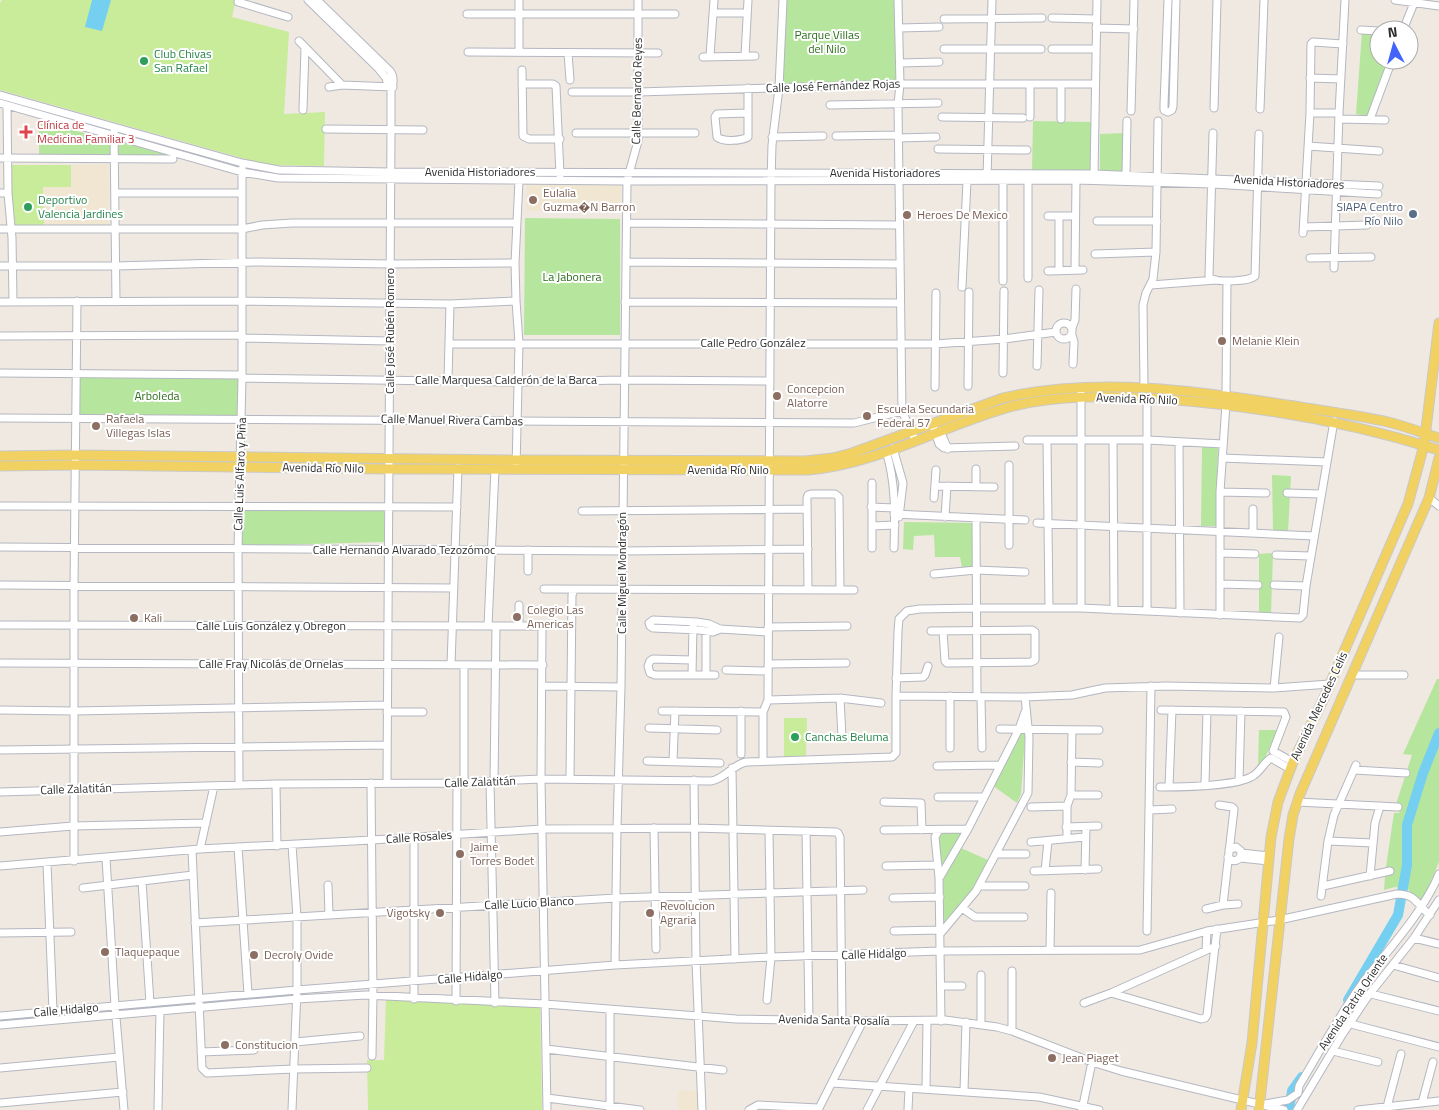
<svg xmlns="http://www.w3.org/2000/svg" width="1439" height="1110" font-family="'Titillium Web',sans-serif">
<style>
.education{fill:#f0e6d1}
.green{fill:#b6e59e}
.pitch{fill:#c9ec9a}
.water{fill:#75cff0}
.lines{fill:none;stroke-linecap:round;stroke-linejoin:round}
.river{stroke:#75cff0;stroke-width:10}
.minor-casing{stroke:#b4b7c1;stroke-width:9}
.major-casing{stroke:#c9c9c9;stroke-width:11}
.minor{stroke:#fff;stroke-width:7}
.major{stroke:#f2d163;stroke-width:9}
.leisure-dot{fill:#2e9e5b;stroke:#fff;stroke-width:2}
.health-dot{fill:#e0444e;stroke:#fff;stroke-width:2}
.education-dot{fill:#8d6e63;stroke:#fff;stroke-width:2}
.service-dot{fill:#5c6f8a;stroke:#fff;stroke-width:2}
.labels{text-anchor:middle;stroke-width:4;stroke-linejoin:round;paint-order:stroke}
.park-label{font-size:12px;fill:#2c6e1b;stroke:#fff}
.leisure-label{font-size:12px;fill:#27864d;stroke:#fff;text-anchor:start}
.street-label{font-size:12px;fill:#2e2e2e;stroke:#fff}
.health-label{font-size:12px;fill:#be3a42;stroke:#fff;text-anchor:start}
.education-label{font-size:12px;fill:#785e54;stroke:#fff;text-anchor:start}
.service-label{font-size:12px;fill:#4e5e75;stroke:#fff;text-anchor:end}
</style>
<rect width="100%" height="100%" fill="#efe9e1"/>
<path class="education" d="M109 164V226H44L43 187H71V165Z
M527 181 621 182V212L526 211Z
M678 1090 699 1091V1110H678Z"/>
<path class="green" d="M787 0H896V81L781 85Z
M1362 32 1379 34V60H1388L1368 116 1356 114Z
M39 121 111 140V155L39 154Z
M1033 121 1091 122V171L1032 170Z
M1124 133 1123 172 1100 171V134Z
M117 141 168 154 162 158 118 156Z
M525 218 620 219V335H524Z
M77 375 239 377 237 415 156 416 78 414Z
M1202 447 1218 448 1216 526H1201Z
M1272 475 1291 476 1288 532 1273 530Z
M241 508H384V542L240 546Z
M904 522 974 523V568H962L960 557H935L934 535 914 536 913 550 903 549Z
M1273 553 1271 614H1259V554Z
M1437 679H1439V862L1428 888 1418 903 1408 889 1395 887 1384 890 1385 876 1390 875V867H1386L1394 813H1399L1401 805 1396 804 1412 755 1403 754Z
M1259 730H1277L1265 758 1258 769Z
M1024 731 1025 737 1021 794 1017 803 992 785 1019 732Z
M939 831H963L940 873 936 837Z
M961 848 990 861 975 888 942 925 941 884Z"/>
<path class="pitch" d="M2 0H236L232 17 289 32 284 114 325 112 324 166 267 165 0 90V3Z
M10 165H71V187H43L44 226H13Z
M784 718H807L806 756 784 758Z
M386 1000 540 1006 542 1110H368L367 1060H384Z"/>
<path class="water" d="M92 0H111L102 31 85 27Z"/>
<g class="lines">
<path class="river" d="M1348 1000 1398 915 1407 865V825L1423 773 1439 733
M1289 1110 1292 1091 1302 1077"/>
<g class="minor-casing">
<path id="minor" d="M308 0 378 68 386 78 388 86
M317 0 390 71C394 76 394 84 391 90V130L387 783
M519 0V52
M898 0 900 84 898 104 902 411 915 440
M1168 0 1164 105V110L1168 112 1172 110 1173 106 1176 0
M1395 0 1439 6
M238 2 288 17
M713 13H747
M467 14H675
M1052 18 1096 19
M944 19 1042 18
M899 28 939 27
M1096 28 1134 29
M1361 30 1379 31
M1403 30 1414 3
M299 41 342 85
M944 49H1041
M1052 49H1095
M468 52 658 53
M568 53 570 80
M710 56 714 0
M745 56 748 0
M703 57 755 56
M900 63 939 62
M522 70 523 136 529 139H560
M1310 78 1341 79
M522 84H553L556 86 560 175
M1061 84V119
M329 87 342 85 393 87
M572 92H638L900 84H1095
M0 95 242 163 279 170 390 172 1094 174 1379 186
M0 103 242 172 278 178 627 181 1076 180 1212 184 1378 194
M830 105 938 103
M7 106 8 193 12 238 13 301
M1214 108 1217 0
M1260 109 1264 0
M303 110 305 48
M1131 111 1134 0
M747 113 717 114 715 117 717 137C723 142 741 141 748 137V88
M1310 113H1339
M942 117 1023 118
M1030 117V84
M1339 119 1385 120
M1370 119 1392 60
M326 129 423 130
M114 132 116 302
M576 133H695
M1213 133 1209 276 1211 279C1221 282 1248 282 1255 276L1259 134
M836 136 898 135
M772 137 823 136
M898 138 936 137
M1308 146 1379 151
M938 149 1027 150
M0 158 173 159
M1126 175 1127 121
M1094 177 1097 0
M987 178 992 0
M0 193H8
M115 193H242
M1048 216H1075
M1097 221H1157
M627 223 899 225
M1304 227 1367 225
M0 229H242L262 225 292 223H516
M1303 233 1310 113 1311 44 1313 42 1343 44
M1095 254 1156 252
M1310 258 1371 257
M626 262 900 264
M0 266H116L258 262 390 264 515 263
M1334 268 1339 113 1345 0
M1075 270 1076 180
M1048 271 1083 270
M1059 271V216
M1028 278V180
M1003 281V181
M1151 285 1216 280
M962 287 967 181
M0 302 242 301 450 304 516 301
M625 302 900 303
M1056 331a8 8 0 1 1 16 0a8 8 0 1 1-16 0Z
M1072 328 1075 320 1076 289
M1072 335 1074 342 1073 364
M0 336 242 335
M242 338 390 341
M449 344H935L1004 339 1056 332
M1037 366 1039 290
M0 373 242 375
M1003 373 1004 291
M242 378 517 382 624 380 770 381
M448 380 450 304
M968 386 969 292
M935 387 936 293
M1144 388 1143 305 1146 293 1153 279 1156 252 1158 121
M1226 396 1227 281
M0 418 854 423 902 411
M932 423 939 444 944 448 1015 446
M940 431 948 449
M1027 440H1147L1223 444
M1047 440 1049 608
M1113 440 1114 610
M1179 442 1180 613
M893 448 903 483 899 517
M886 451C896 483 895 515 894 548
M1222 458 1327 462
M516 468 519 343 516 301 515 263 519 180
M976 469V487
M935 486 994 487
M1220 492 1266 493
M1287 493 1321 494
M934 498 936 470
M1429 498 1439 506
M0 506 457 507
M871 507 894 508
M582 511 807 509
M894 514 1025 520
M945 517 947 486
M976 518 977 697
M1037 523 1314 536
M872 526 895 525
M1253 533V509
M1009 545V465
M0 547 623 551 808 549
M872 548V483
M1220 553 1255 554
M1276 555 1311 556
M528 571V550
M934 574 976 570 1025 572
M1220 584 1258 585
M0 585 454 588
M1274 585 1306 586
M544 589 854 590
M808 590 807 498 808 495 811 494H835L839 497 840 590
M519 605V626
M1081 608V387
M1147 611V398
M1220 615V492L1226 404
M0 625 542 626 541 779 547 1110
M488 626 495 469
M768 627 847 626
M720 629 713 632 699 630 653 628 650 626 649 623 653 620 697 622 709 624 720 629 768 632
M706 631V675
M931 631 1032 630 1035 632V660L1031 662 947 663 945 661 943 631
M692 660 653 659 650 661 648 666 650 673 655 675H715
M0 663 543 665
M768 664 846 663
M451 665 458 468
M726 670 768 671
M692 675 693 625
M1352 675H1404
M896 678 923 677 925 675 928 666
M543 686 621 687
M1274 688 1279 637
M896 696 1025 697 1072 695 1105 688 1166 686 1274 688 1330 684
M981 697 982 748
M840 698 842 738
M768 700 840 698 881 703
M0 710 74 711 387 705
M1161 710 1284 712 1286 717 1273 751 1293 762
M662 711 763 712
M741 711V754
M387 712H423
M649 728 717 730
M1000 729 1099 730
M950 748V696
M0 750 387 745
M763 760V712L768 700 771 181 772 145 779 88 783 0
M647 761 720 763
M673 761 675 711
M1071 762 1099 763
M937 766 1000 765
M732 768 735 959
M1354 770 1406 773
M570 779 572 595 574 590
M694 780 696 961 702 1110
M1239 781 1241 711
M490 782 495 1003
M494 782 496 626
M371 783 373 995 372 1056
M464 783V665
M276 784 277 846
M1205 784 1207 711
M239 785 238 549 242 378V169
M1160 787C1181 787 1235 786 1251 777 1260 773 1263 763 1271 758L1290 769
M1169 787 1172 710
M0 792 276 784 457 783 541 779 711 781C725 779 732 765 746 762L892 757 896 753V696L898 631 899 619 907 611 920 609 976 608H1081L1300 618 1303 615 1306 586 1334 421
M1071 795H1098
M938 797H984
M884 802 921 803 922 830
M1297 802 1398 807
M1219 805 1232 807 1234 809 1223 905
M1031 807 1067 806
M1150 810 1172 809
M1066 827 1098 826
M654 828 656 949
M884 830 968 829
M939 830 935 837 939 878 941 1021
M806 831 809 1020
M0 832 73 826 206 823
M414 836V999
M1067 838V806L1071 795 1072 730
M1328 841 1373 843
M1031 842 1085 837
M238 847 248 994
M200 849 214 786
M192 850 202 1068 207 1073 294 1069 367 1068
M1241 853 1269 856
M996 854H1026
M1228 857C1234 864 1242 860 1241 851L1236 847 1229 850
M106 858 115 1006 124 1110
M1240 858 1269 861
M74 861V586L77 301
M47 863 53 1011
M0 866 200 849 372 840 542 829 694 828 836 832 838 833 840 837 842 1021
M886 866 938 865
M1085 870 1086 827
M1034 871 1098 869
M1045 871 1048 841
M1370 876 1375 823 1380 806
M940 877 968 829 1019 729 1025 712
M142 881 150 1003
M328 885 329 915
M979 886H1025
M1323 886 1390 871
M83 888 193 875
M1321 896 1328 841 1334 815 1356 765
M893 898 940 897
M962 908 975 917H1024
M1206 909 1223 905 1238 904
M195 923 616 898 863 890
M894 931 940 930
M1147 931 1151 686
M0 933 71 932
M940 934 976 891 1028 793 1029 737 1025 697
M1414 938 1439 944
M1050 950 1051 893
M1206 950 1207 931
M615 965 617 828 621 687 627 181 638 141V0
M1393 965 1439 978
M1012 971V1031
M981 975V1024
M941 986H962
M1111 993 1201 1019 1205 1018 1207 1015 1217 929
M1371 994 1439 1011
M767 1000 771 957 769 831
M456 1001 457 783
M1084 1003 1111 993 1216 946
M0 1016 297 990 615 965 771 957 940 951 1140 950 1207 931 1279 920 1397 894C1416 894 1416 904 1430 915
M1351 1024 1439 1047
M0 1025 297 999 366 995 545 1004 736 1019 863 1021 945 1020 997 1027 1012 1031 1092 1062 1121 1071 1284 1110
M295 1042 360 1036
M546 1049 723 1070
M1333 1051 1378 1062
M201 1052 254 1050
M0 1068 119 1057
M832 1083 1039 1097 1099 1110
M926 1088 927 1021
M964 1091 966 1022
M547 1098 640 1110
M0 1103 123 1092
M1422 1103 1433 1062
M1265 1104 1288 1100 1298 1093 1299 1086C1320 1051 1340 1014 1364 981 1389 949 1424 911 1439 874
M1387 1107 1401 1054
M158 1110 160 1011
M292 1110 297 990V917L292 845
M610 1110V1010
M749 1110 758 1105 819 1108
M818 1110 863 1021
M867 1110 914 1021
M908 1110 909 1089
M1082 1110 1092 1062
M1297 1110 1342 1035 1368 996 1414 938 1439 900
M1358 1110 1439 1101"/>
</g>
<g class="major-casing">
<path id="major" d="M0 456 75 455 517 460 805 461 833 458 852 453 1003 398C1096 376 1201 391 1294 406 1325 411 1357 415 1388 422 1405 426 1422 433 1439 438
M0 466 75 465 388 469 808 470C877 464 940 427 1006 408 1055 394 1114 396 1164 399 1257 406 1350 422 1439 450
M1241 1110 1252 1043 1271 837 1278 802 1293 762 1323 700 1408 504 1424 445 1439 323
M1259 1110 1289 839 1293 815 1300 794 1429 498 1439 458"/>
</g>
<use href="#minor" class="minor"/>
<use href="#major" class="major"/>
</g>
<g class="leisure-dot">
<circle cx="144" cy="61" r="5"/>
<circle cx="28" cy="207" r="5"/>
<circle cx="795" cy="737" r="5"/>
</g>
<path class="health-dot" d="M23.5 124.5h5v5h5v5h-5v5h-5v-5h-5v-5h5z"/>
<g class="education-dot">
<circle cx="533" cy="200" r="5"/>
<circle cx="907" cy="215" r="5"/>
<circle cx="1222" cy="341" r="5"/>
<circle cx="777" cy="396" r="5"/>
<circle cx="867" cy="416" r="5"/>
<circle cx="96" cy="426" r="5"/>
<circle cx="517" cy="617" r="5"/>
<circle cx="134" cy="618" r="5"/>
<circle cx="460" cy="854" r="5"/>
<circle cx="440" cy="913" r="5"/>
<circle cx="650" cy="913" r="5"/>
<circle cx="105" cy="952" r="5"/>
<circle cx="254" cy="955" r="5"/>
<circle cx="225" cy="1045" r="5"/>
<circle cx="1052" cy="1058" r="5"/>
</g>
<circle class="service-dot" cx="1413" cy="214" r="5"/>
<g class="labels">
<g class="park-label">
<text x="827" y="39">Parque Villas<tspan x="827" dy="14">del Nilo</tspan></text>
<text x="572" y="281">La Jabonera</text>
<text x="157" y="400">Arboleda</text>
</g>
<g class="leisure-label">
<text x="154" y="58">Club Chivas<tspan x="154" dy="14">San Rafael</tspan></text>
<text x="38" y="204">Deportivo<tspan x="38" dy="14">Valencia Jardines</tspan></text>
<text x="805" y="741">Canchas Beluma</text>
</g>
<g class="street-label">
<text transform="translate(833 86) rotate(-2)" y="4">Calle José Fernández Rojas</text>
<text transform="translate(637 91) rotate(-89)" y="4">Calle Bernardo Reyes</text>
<text x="480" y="176">Avenida Historiadores</text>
<text x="885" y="177">Avenida Historiadores</text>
<text transform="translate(1289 182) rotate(3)" y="4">Avenida Historiadores</text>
<text transform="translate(390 331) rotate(-90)" y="4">Calle José Rubén Romero</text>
<text x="753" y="347">Calle Pedro González</text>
<text x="506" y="384">Calle Marquesa Calderón de la Barca</text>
<text transform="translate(1137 399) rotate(2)" y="4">Avenida Río Nilo</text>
<text transform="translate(452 420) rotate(1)" y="4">Calle Manuel Rivera Cambas</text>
<text transform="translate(323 468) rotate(1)" y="4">Avenida Río Nilo</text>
<text x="728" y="474">Avenida Río Nilo</text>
<text transform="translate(240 474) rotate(-88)" y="4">Calle Luis Alfaro y Piña</text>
<text x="404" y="554">Calle Hernando Alvarado Tezozómoc</text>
<text transform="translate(622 573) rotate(-90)" y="4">Calle Miguel Mondragón</text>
<text x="271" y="630">Calle Luis González y Obregon</text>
<text x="271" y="668">Calle Fray Nicolás de Ornelas</text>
<text transform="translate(1319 706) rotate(-65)" y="4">Avenida Mercedes Celis</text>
<text transform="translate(480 782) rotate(-2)" y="4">Calle Zalatitán</text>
<text transform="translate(76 789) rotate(-2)" y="4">Calle Zalatitán</text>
<text transform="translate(419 837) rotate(-4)" y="4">Calle Rosales</text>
<text transform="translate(529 903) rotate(-3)" y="4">Calle Lucio Blanco</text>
<text transform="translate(874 954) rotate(-2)" y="4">Calle Hidalgo</text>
<text transform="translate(470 977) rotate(-5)" y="4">Calle Hidalgo</text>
<text transform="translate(1353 1002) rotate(-56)" y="4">Avenida Patria Oriente</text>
<text transform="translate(66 1010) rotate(-5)" y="4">Calle Hidalgo</text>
<text transform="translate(834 1020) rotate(1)" y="4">Avenida Santa Rosalía</text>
</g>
<g class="health-label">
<text x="37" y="129">Clínica de<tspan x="37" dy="14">Medicina Familiar 3</tspan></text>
</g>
<g class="education-label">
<text x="543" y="197">Eulalia<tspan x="543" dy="14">Guzma�N Barron</tspan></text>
<text x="917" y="219">Heroes De Mexico</text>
<text x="1232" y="345">Melanie Klein</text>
<text x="787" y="393">Concepcion<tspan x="787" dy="14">Alatorre</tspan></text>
<text x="877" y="413">Escuela Secundaria<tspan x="877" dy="14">Federal 57</tspan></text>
<text x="106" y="423">Rafaela<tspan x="106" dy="14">Villegas Islas</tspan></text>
<text x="527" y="614">Colegio Las<tspan x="527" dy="14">Americas</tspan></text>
<text x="144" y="622">Kali</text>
<text x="470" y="851">Jaime<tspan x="470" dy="14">Torres Bodet</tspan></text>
<text x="660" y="910">Revolucion<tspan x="660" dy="14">Agraria</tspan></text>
<text x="430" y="917" text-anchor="end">Vigotsky</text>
<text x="115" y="956">Tlaquepaque</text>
<text x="264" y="959">Decroly Ovide</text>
<text x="235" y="1049">Constitucion</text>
<text x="1062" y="1062">Jean Piaget</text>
</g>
<g class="service-label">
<text x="1403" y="211">SIAPA Centro<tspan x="1403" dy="14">Río Nilo</tspan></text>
</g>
</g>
<g transform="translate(1394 45) rotate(354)"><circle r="24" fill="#ffffff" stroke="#ababab"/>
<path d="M0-4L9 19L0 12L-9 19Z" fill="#4264fb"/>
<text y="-8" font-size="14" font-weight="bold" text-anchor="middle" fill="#2e2e2e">N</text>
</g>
</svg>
